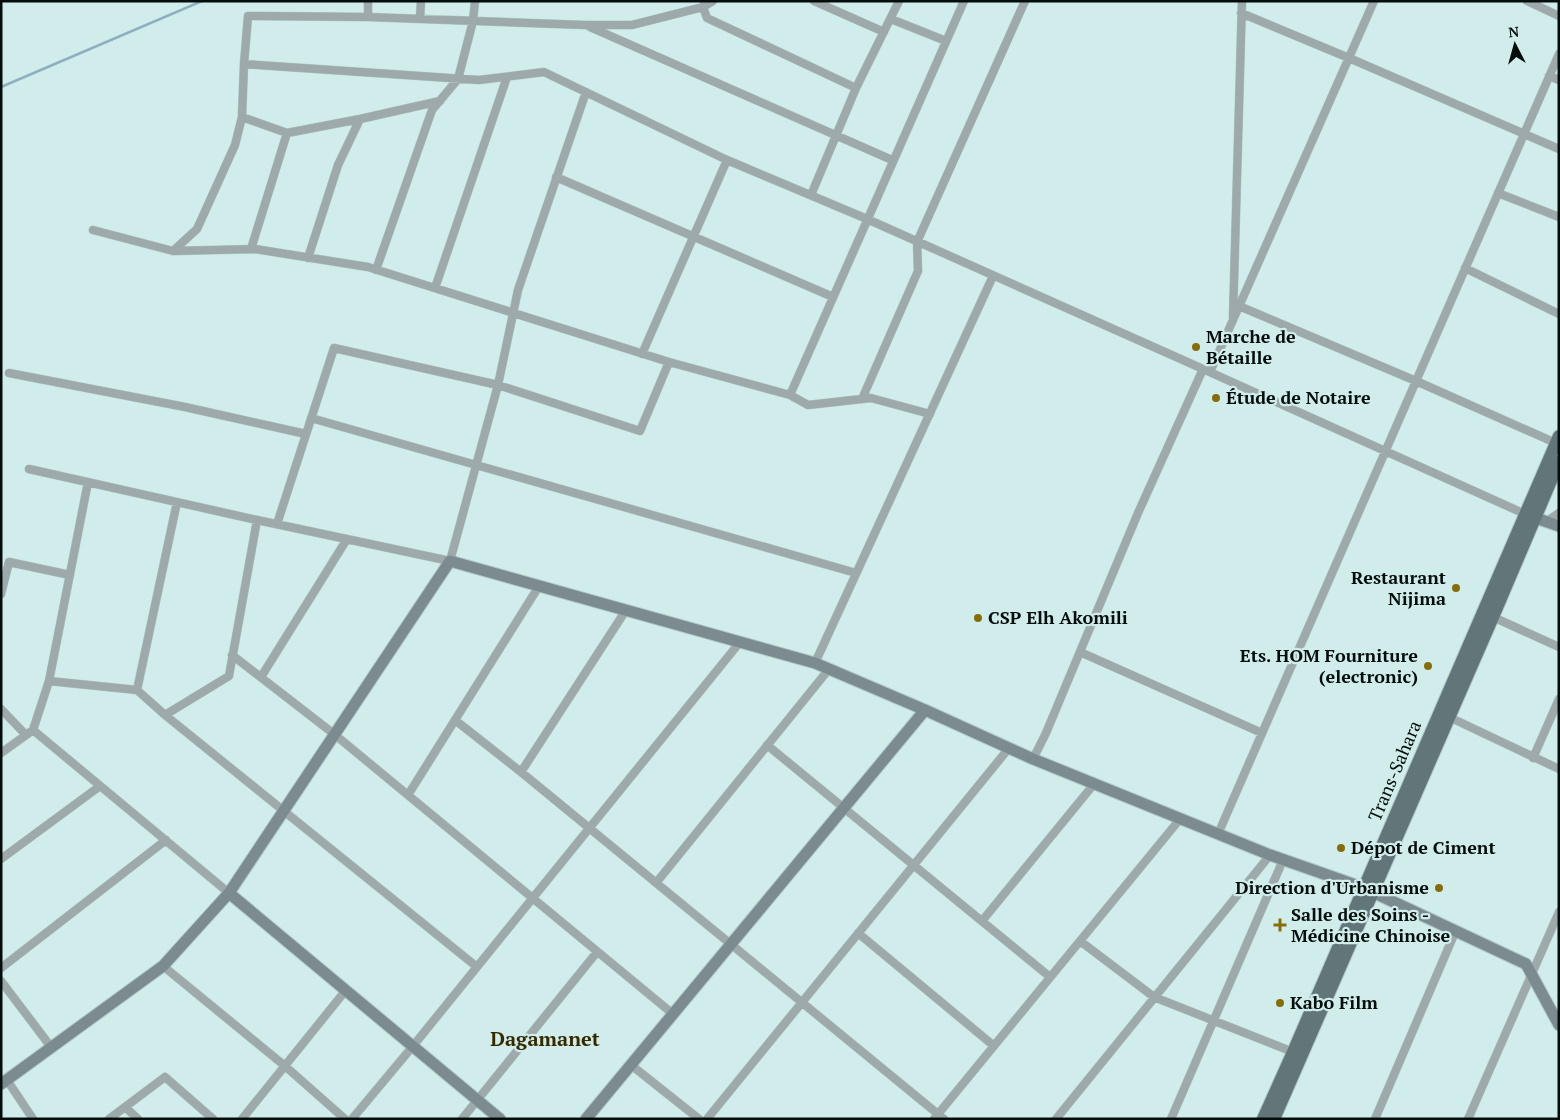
<svg xmlns="http://www.w3.org/2000/svg" width="1560" height="1120" font-family="'PT Serif',serif">
<style>
.lines{fill:none;stroke-linecap:round;stroke-linejoin:round}
.stream{stroke:#8eafc1;stroke-width:2.5}
.street-casing{stroke:#b0c9c7;stroke-width:9}
.secondary-casing{stroke:#b0c9c7;stroke-width:13}
.primary-casing{stroke:#b0c9c7;stroke-width:14}
.street{stroke:#9ea9ab;stroke-width:8}
.secondary{stroke:#7b8b8f;stroke-width:11}
.primary{stroke:#62767a;stroke-width:12}
.poi-dot{fill:#866d0c;stroke:#d1edeb;stroke-width:2}
.labels{text-anchor:middle;stroke-width:4.5;stroke-linejoin:round;paint-order:stroke}
.poi-label{font-size:18px;font-weight:bold;fill:#050d0d;stroke:#d1edeb;text-anchor:start}
.street-label{font-size:18px;fill:#050d0d;stroke:#d1edeb}
.quarter-label{font-size:20px;font-weight:bold;fill:#352900;stroke:#d1edeb}
</style>
<rect width="100%" height="100%" fill="#d1edeb"/>
<g class="lines">
<path class="stream" d="M1 87 202 1"/>
<g class="street-casing">
<path id="street" d="M368 1V17
M814 1 884 32
M1527 1 1559 16
M704 3 703 7 707 18 856 88
M1241 13 1349 58 1559 149
M420 18 421 1
M891 19 946 41
M590 27 892 160
M244 64 479 80 544 72 727 160 867 219 1203 369 1525 514
M1549 76 1559 80
M242 117 287 133
M556 177 833 297
M1498 193 1559 217
M811 195 856 88 899 1
M93 230 173 251 255 249 368 267 669 362 790 395 808 405 871 398 930 414
M251 249 287 133 360 119
M173 251 197 229 235 145 242 117 244 64 248 16 368 17 585 25H632L703 7 713 1
M308 258 338 165 360 119 440 101
M1465 268 1559 314
M376 270 432 110 458 79 473 21 475 1
M435 288 507 77
M1239 306 1416 381 1558 444
M1233 317 1242 1
M642 354 727 160
M1210 372 1374 1
M9 373 185 407 306 434
M790 395 964 1
M862 399 918 271 917 242 1025 1
M311 418 856 573
M29 469 257 520 450 561 498 385 518 290 586 92
M1547 521 1559 513
M277 524 334 348 498 385 640 431 669 362
M1 594 9 562 70 575
M1493 617 1559 647
M1080 652 1262 733
M232 655 334 734 673 1014
M815 663 993 276
M261 677 347 539
M49 681 137 690 165 715 477 967
M137 690 177 502
M1 709 26 735
M165 715 229 676 257 520
M1449 717 1559 769
M455 720 521 772 944 1119
M33 730 229 893
M767 745 1050 977
M1 753 33 730 49 681 88 482
M1533 758 1559 699
M1033 759 1046 733 1138 513 1203 369
M521 772 626 610
M408 795 539 586
M1218 834 1559 54
M1 859 100 786
M656 883 829 669
M982 921 1094 784
M858 933 994 1046
M1080 941 1154 997 1293 1052
M163 966 285 1066 345 1119
M1 968 166 840
M1 981 51 1047
M631 1065 699 1119
M7 1080 33 1119
M125 1107 138 1119
M109 1119 165 1077 213 1119
M242 1119 346 990
M352 1119 413 1046 740 642
M462 1119 597 952
M707 1119 1009 748
M934 1119 1180 819
M1056 1119 1270 855
M1171 1119 1283 860
M1375 1119 1456 930
M1468 1119 1559 912"/>
</g>
<g class="secondary-casing">
<path id="secondary" d="M1527 515 1559 526
M229 893 500 1119
M1 1084 163 966 229 893 450 561 815 663 925 710 1033 759 1270 855 1364 888 1526 964 1559 1025
M586 1119 925 710"/>
</g>
<g class="primary-casing">
<path id="primary" d="M1263 1119 1293 1052 1559 436
M1274 1119 1493 617 1559 462"/>
</g>
<use href="#street" class="street"/>
<use href="#secondary" class="secondary"/>
<use href="#primary" class="primary"/>
</g>
<g class="poi-dot">
<circle cx="1196" cy="347" r="5"/>
<circle cx="1216" cy="398" r="5"/>
<circle cx="1456" cy="588" r="5"/>
<circle cx="978" cy="618" r="5"/>
<circle cx="1428" cy="666" r="5"/>
<circle cx="1341" cy="848" r="5"/>
<circle cx="1439" cy="888" r="5"/>
<path d="M1277.5 917.5h5v5h5v5h-5v5h-5v-5h-5v-5h5z"/>
<circle cx="1280" cy="1003" r="5"/>
</g>
<g class="labels">
<g class="poi-label">
<text x="1206" y="343">Marche de<tspan x="1206" dy="21">Bétaille</tspan></text>
<text x="1226" y="404">Étude de Notaire</text>
<text x="1446" y="584" text-anchor="end">Restaurant<tspan x="1446" dy="21">Nijima</tspan></text>
<text x="988" y="624">CSP Elh Akomili</text>
<text x="1418" y="662" text-anchor="end">Ets. HOM Fourniture<tspan x="1418" dy="21">(electronic)</tspan></text>
<text x="1351" y="854">Dépot de Ciment</text>
<text x="1429" y="894" text-anchor="end">Direction d'Urbanisme</text>
<text x="1291" y="921">Salle des Soins -<tspan x="1291" dy="21">Médicine Chinoise</tspan></text>
<text x="1290" y="1009">Kabo Film</text>
</g>
<g class="street-label">
<text transform="translate(1395 771) rotate(-67)" y="6">Trans-Sahara</text>
</g>
<g class="quarter-label">
<text x="545" y="1046">Dagamanet</text>
</g>
</g>
<rect width="1560" height="1120" fill="none" stroke="#050d0d" stroke-width="5"/>
<g transform="translate(1515 45) rotate(354)" stroke="#d1edeb" stroke-width="4" paint-order="stroke">
<path d="M0-4L9 19L0 12L-9 19Z" fill="#050d0d"/>
<text y="-8" font-size="14" font-weight="bold" text-anchor="middle" fill="#050d0d">N</text>
</g>
</svg>
